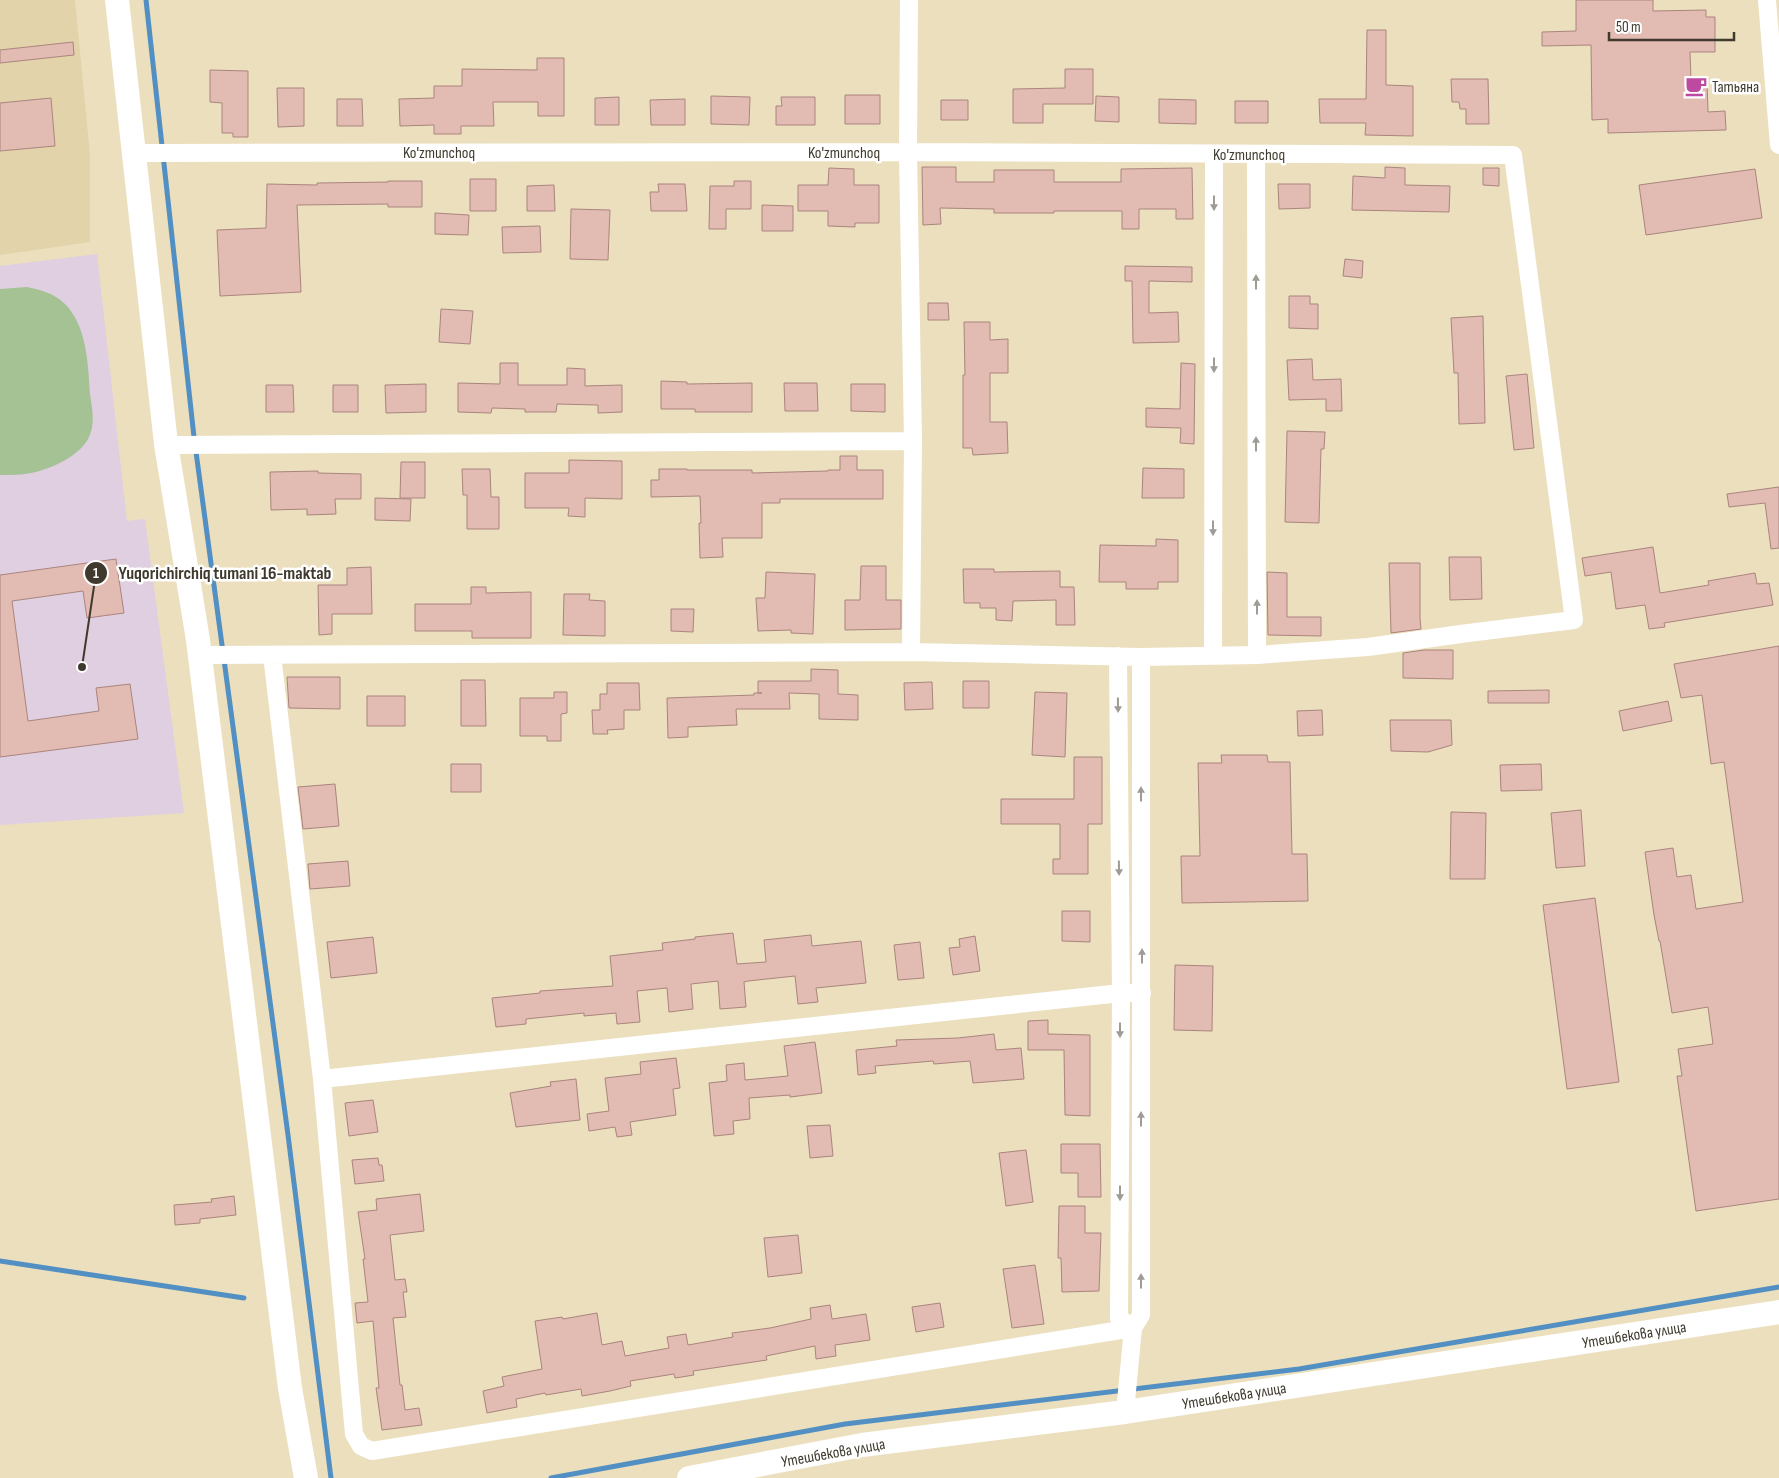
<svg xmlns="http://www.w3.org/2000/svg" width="1779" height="1478" font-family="'Sofia Sans Condensed',sans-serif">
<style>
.built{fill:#e2d3aa}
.education{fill:#e0cfe1}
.green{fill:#a4c294}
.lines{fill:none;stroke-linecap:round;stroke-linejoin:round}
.stream{stroke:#528fc2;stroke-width:5}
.building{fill:#e2bbb3;stroke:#aa857e}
.minor{stroke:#fff;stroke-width:18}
.secondary{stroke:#fff;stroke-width:24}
.oneway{fill:#9f9c96}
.labels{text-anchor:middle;stroke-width:5;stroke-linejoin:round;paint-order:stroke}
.poi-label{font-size:16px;fill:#3f3a2d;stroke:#fff;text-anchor:start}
.street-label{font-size:16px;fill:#3f3a2d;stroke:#fff}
.leader{fill:none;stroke:#3f3a2d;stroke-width:2}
.callout-dot{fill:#3f3a2d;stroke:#fff;stroke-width:2}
.mark-label{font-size:15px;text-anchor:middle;font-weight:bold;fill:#fff}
.callout-label{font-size:18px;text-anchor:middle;font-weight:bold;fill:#3f3a2d;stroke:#fff;stroke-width:5;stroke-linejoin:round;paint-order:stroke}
</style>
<rect width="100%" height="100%" fill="#ebdfbd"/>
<path class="built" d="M0 0H75L90 155V242L0 255Z"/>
<path class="education" d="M97 254 127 521 145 519 184 813 0 825V266Z"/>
<path class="green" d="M27 287C41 290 53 293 64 303 87 325 88 364 90 394 92 408 96 425 88 439 78 457 51 469 31 473 21 475 10 475 0 475V289Z"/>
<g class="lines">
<path class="stream" d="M146 0 194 437 288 1135 331 1478
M0 1261 244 1298
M551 1478 845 1424 1299 1369 1779 1287"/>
</g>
<path class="building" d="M1576 0H1653V11L1706 10V17H1715V52H1690L1691 80H1707L1708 112 1725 111 1726 130 1608 133V119L1592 120 1591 45 1542 46V32L1576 31Z
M1367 30H1386V85L1413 86V136L1365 135 1366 123H1320L1319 99H1366Z
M73 42 74 55 0 63V50Z
M537 58H564V116H538V102H493L494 126H461V134H434V125L400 126 399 99 434 98V86H462V69L537 70Z
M1065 69H1093V104H1043V123H1013V89L1065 88Z
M210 70 248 71V137H233V133H222V103L210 102Z
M1451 79H1488L1489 124H1466V109H1460L1459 102H1452Z
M277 88H304V126L278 127Z
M845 95H880V124H845Z
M711 96 750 97 749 125 711 124Z
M1096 96 1119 97V122L1095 121Z
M619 97V125H595V98Z
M781 97H815V125H776V106H782Z
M51 98 55 146 0 151V103Z
M337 99H362L363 126H337Z
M685 99V125H651L650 100Z
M1159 99 1196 100V124L1159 123Z
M941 100H968V120H941Z
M1235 101H1268V123H1235Z
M922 167H956V182H994V170H1054V182H1121V169L1192 168 1193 219H1176V209H1139V229H1122V211H1054V213H994V209L940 208 941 224 923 225Z
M1385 167 1405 168V185L1450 186 1449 212 1352 210 1353 176 1385 178Z
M829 168 854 169V185H879V223H855V227L828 226V211H798V185H828Z
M1483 168H1499V186L1483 185Z
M1755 169 1762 218 1646 235 1639 185Z
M470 179H496V211H470Z
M388 181H422V207H388V204L297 205 301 292 220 296 217 230 266 228 267 184 317 185V183L388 182Z
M734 181H751V209H726V229H709L710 186H734Z
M658 184H685L687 211H651L650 192H659Z
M1278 184H1310V208L1279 209Z
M554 185 555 211H527V186Z
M762 205 793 206V231H762Z
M571 209 610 210 608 260 570 259Z
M435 213 469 215 468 235 435 234Z
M540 226 541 252 503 253 502 227Z
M1345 259 1363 261 1362 278 1343 276Z
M1125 266 1192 267V282L1149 281V313L1178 312 1179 342 1133 343 1132 281H1125Z
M1289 296H1310V304H1318V329L1289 328Z
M928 303H948L949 320H928Z
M441 309 473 311 470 344 439 342Z
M1483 316 1485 423 1459 424 1458 373H1454L1451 318Z
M964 322H990V340L1008 339V373H990V422H1007L1008 453 973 455 972 448H963V375H965Z
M1312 359 1313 380 1341 379 1342 411H1326V399L1289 400 1287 360Z
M500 363H518V385H567V368L585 369V386L622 385V412L598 413V405L557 404 556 412H525V409L492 408 491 413 458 412V383L500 384Z
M1181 363 1195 364 1194 444 1180 443 1181 428 1146 427V408L1180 409Z
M1527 374 1534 448 1514 450 1506 376Z
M661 381 687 382V384L752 383V412H695V409H661Z
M784 383H817L818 411H785Z
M426 384V412L386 413 385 385Z
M851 384H885V412L851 411Z
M266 385H293L294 412H266Z
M333 385H358V412H333Z
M1287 431 1325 432 1324 449H1321L1319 523 1285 522Z
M840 456H857V470H883V499H780V503H762V538H722L723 557 700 558 699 523H701L700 496 651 497V480H659V469H687V470H752V473L828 471V470H840Z
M569 460 622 461V499L585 498V517L568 516 569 508H525V473H569Z
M401 462H425V498H400Z
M1143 468 1184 469V498H1142Z
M462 469H490L491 497H499V529H467V495H463Z
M318 471V473L361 474V499H335L336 514 307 515V509L271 510 270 472Z
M1779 487V548L1771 549 1765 503 1729 507 1727 494Z
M375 498 411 499 410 521 375 520Z
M1156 539 1178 540V582H1158V589H1126V582H1099L1100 545 1156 546Z
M1653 547 1660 593 1709 585 1708 581 1755 573 1757 584 1769 583 1773 605 1664 623 1665 627 1649 629 1645 605 1616 609 1611 572 1585 576 1582 558Z
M1449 557H1481L1482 599 1450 600Z
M116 559 124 613 87 618 83 591 12 601 28 721 99 711 96 688 130 684 138 739 0 757V575Z
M1389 563H1420V618L1421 629 1391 633Z
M861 566H886V600H901V629L845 630V600H860Z
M371 567 372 614H332V634L319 635 318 585H347V568Z
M963 569H994V572L1060 571V587H1074L1075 625H1056V600L1013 601 1012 621 996 620V608H980V603H964Z
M766 572 815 574 813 634 791 633V630L758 631 756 598H765Z
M1267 572 1287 573V617H1321V636L1268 635Z
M471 587H486V593L531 592V638H472V631H415V604H471Z
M564 594H590L589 600 605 601V636L563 635Z
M671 609H694L693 632 671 631Z
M1779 646V1199L1696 1211 1677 1076H1682L1678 1049 1713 1044 1708 1007 1672 1013 1660 941H1659L1654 915 1645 852 1673 848 1677 877 1691 875 1696 909 1743 902 1724 762 1711 764 1702 695 1681 698 1674 664Z
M1424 650H1453V679L1403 678V653Z
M811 669 838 670V694L858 695V720L819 719V694L789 693 790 709H736L737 725 688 727V737L668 738 667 698 754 695V693H762H758V681H811Z
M287 677H340V709L289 708Z
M461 680H485L486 726H461Z
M963 681H989V708H963Z
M932 682 933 709 905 710 904 683Z
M607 683H639L640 710H624V729L607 730 608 734H593L592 710H600V694H607Z
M1549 690V703H1488V691Z
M554 692H567V713L561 714V741H547V736H520V698H554Z
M1035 692 1067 693 1065 757 1032 755Z
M367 696H405V726H367Z
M1668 701 1672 721 1623 731 1619 711Z
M1322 710 1323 735 1298 736 1297 711Z
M1390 720H1451L1452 745 1428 752 1391 751Z
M1221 755H1267L1268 762H1290L1292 854H1307L1308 901 1182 903 1181 856H1200L1198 763H1222Z
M1074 757H1102V824H1088V874H1053V859H1060V824H1001V799H1074Z
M451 764H481V792H451Z
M1541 764 1542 790 1501 791 1500 765Z
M335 784 339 826 303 829 298 787Z
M1581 810 1585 866 1556 868 1551 813Z
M1451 812 1486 813 1485 879H1450Z
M348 861 350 886 310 889 308 864Z
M1595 898 1619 1082 1567 1089 1543 905Z
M1062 911H1090V942L1062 941Z
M733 933 737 964 766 962 764 940 811 935 812 946 861 941 866 983 816 988 818 1002 798 1004 795 976 748 981 744 982 746 1007 720 1009 718 981 691 984 693 1009 669 1012 667 988 637 991 640 1022 617 1024 616 1013 584 1016V1013L526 1019V1024L496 1027 492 998 540 993V991L613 986 610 956 663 950 662 943 695 939V937Z
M975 936 980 971 953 975 949 948 960 947 959 939Z
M373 937 377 973 331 978 327 942Z
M920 942 924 978 898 980 894 945Z
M1175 965 1213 966 1212 1031 1174 1030Z
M1048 1020V1034L1090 1035V1116L1065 1115 1064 1050H1028V1021Z
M994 1034 996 1050 1021 1048 1024 1079 973 1083 970 1061 934 1064 933 1061 875 1066 876 1073 858 1075 856 1050 897 1046 896 1040 958 1038Z
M815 1042 822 1093 790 1097V1095L749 1098 750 1119 733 1121 734 1134 714 1136 709 1083 727 1081 726 1065 744 1063 745 1080 788 1076 784 1046Z
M676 1058 680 1088 673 1089 676 1115 630 1122 632 1135 617 1137 615 1127 589 1131 587 1114 609 1111 605 1078 641 1074 640 1062Z
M576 1079 580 1120 516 1127 510 1093 551 1086 550 1082Z
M373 1100 378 1132 349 1136 345 1103Z
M830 1125 833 1156 810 1158 807 1126Z
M1061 1144H1100L1101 1197H1078V1173H1061Z
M1026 1150 1033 1202 1006 1206 999 1153Z
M378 1158 379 1165H382L384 1181 355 1184 352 1160Z
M420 1194 424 1231 390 1235 395 1280 405 1279 407 1292H403L406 1317 393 1318 400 1385H402L405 1410 419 1408 422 1425 382 1430 376 1388H379L373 1321 357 1323 355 1303 368 1302 363 1259H365L358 1212 377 1210 376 1199Z
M234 1196 236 1215 200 1219V1223L175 1225 174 1205 212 1202 211 1199Z
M1059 1206H1085V1233H1101L1099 1291 1062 1292 1061 1258H1058Z
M798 1235 802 1273 768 1277 764 1238Z
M1035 1265 1044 1324 1012 1328 1003 1269Z
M940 1303 944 1327 916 1332 912 1307Z
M830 1305 832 1319 866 1314 870 1340 835 1345 836 1356 816 1359 815 1346 766 1356 767 1360 693 1371 694 1375 675 1378 674 1374 630 1381 631 1386 610 1391 582 1396 581 1389 546 1395 545 1393 516 1399 517 1407 487 1413 483 1391 504 1386 502 1377 542 1369 535 1321 562 1317 563 1319 597 1313 602 1345 622 1341 625 1356 669 1348 667 1337 686 1334 688 1345 733 1337 732 1333 770 1328 811 1319 810 1308Z"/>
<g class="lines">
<path class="minor" d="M909 0 908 152 913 441 911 652
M1767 0 1779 145
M147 153 908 152 1513 155 1574 620 1468 633 1368 647 1257 655 1141 657 911 652 211 655
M1256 154 1257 655
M179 445 913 441
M272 655 322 1079 354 1434 361 1446 372 1451 1133 1328
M1213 655 1214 154
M1118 656 1121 993 1119 1318 1133 1328
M322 1079 1121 993H1142
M1125 1412 1133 1328 1141 1315V657"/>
<path class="secondary" d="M117 0 166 444 198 640 290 1388 306 1478
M689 1478 862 1445 1125 1412 1779 1312"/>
</g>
<defs><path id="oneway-solid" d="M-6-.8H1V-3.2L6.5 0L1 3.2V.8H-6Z" transform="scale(1.25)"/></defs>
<g class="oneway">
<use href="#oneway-solid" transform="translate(1214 203) rotate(90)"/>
<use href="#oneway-solid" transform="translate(1256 282) rotate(-90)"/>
<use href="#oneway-solid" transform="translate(1214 365) rotate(90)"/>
<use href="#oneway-solid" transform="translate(1256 444) rotate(-90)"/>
<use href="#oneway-solid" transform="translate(1213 528) rotate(90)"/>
<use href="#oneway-solid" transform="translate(1257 607) rotate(-90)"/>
<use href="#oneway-solid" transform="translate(1118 705) rotate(89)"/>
<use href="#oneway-solid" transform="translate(1141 794) rotate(-90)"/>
<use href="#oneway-solid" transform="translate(1119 868) rotate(89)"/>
<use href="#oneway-solid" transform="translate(1142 956) rotate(-90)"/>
<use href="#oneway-solid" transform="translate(1120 1030) rotate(90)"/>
<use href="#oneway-solid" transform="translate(1141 1119) rotate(-90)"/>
<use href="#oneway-solid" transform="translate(1120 1193) rotate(90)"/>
<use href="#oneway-solid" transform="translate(1141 1281) rotate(-90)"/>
</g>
<defs>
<g id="cafe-bare" transform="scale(1.725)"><path d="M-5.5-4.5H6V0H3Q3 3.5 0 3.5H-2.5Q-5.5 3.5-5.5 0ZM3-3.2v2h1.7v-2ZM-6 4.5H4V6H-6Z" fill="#bd49a1" stroke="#fff" stroke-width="2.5" paint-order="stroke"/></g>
</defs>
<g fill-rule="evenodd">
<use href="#cafe-bare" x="1696" y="86"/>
</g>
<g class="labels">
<g class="poi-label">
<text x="1712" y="92">Татьяна</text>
</g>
<g class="street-label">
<text x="439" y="158">Ko'zmunchoq</text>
<text x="844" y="158">Ko'zmunchoq</text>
<text x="1249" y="160">Ko'zmunchoq</text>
<text transform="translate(1634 1334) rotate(-9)" y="6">Утешбекова улица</text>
<text transform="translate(1234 1395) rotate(-9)" y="6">Утешбекова улица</text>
<text transform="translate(833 1452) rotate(-10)" y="6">Утешбекова улица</text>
</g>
</g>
<path class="leader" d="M82 667L96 573"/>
<g class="callout-dot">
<circle cx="82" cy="667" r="5"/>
<circle cx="96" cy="573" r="12"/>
</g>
<g class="mark-label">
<text x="96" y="578">1</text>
</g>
<g class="callout-label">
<text x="225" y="579">Yuqorichirchiq tumani 16-maktab</text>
</g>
<path d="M1609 32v8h125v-8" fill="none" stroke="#3f3a2d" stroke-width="2.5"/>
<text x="1616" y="32" font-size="15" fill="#3f3a2d" stroke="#ffffff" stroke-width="4" paint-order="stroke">50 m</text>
</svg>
